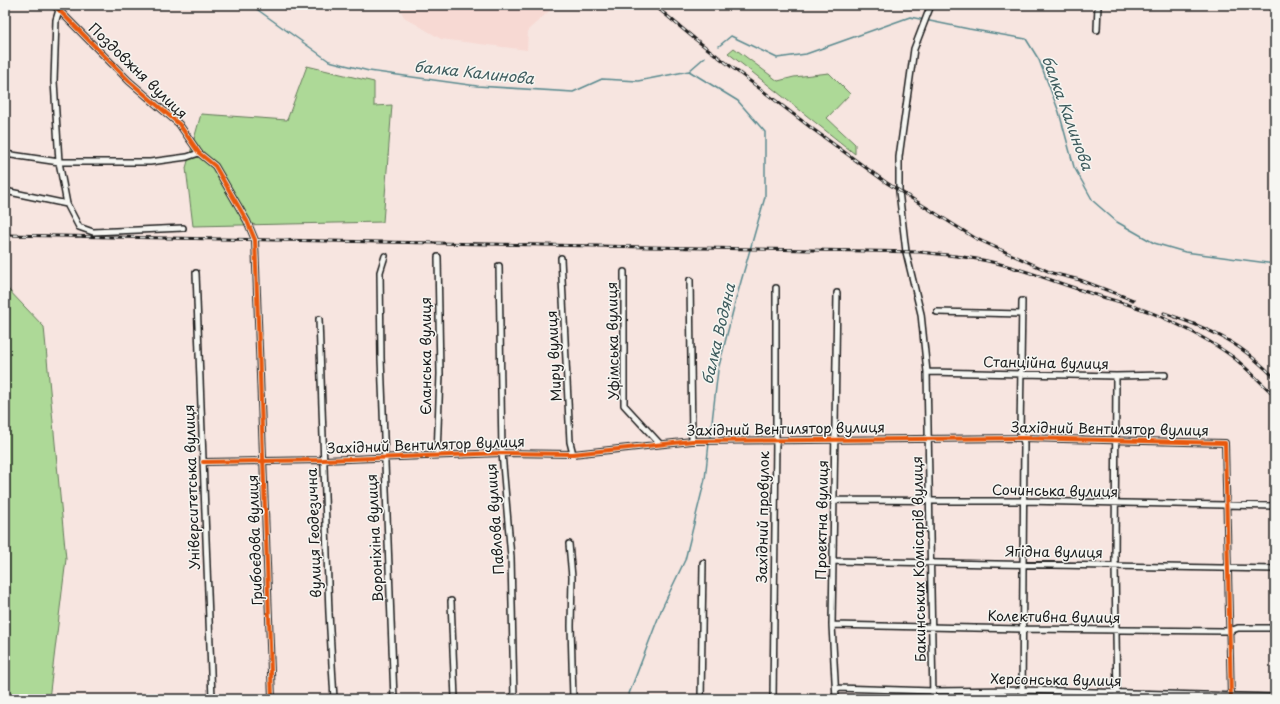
<svg xmlns="http://www.w3.org/2000/svg" width="1280" height="704" font-family="'Playpen Sans',sans-serif">
<style>
.built{fill:#f7d9d3}
.green{fill:#add997;stroke:#647a5a}
.lines{fill:none;stroke-linecap:round;stroke-linejoin:round}
.stream{stroke:#59898e;stroke-width:1.5}
.minor-casing{stroke:#1c1c1c;stroke-width:8}
.minor{stroke:#f6f6f2;stroke-width:5}
.rail-casing{stroke:#1c1c1c;stroke-width:3}
.rail{stroke:#f6f6f2;stroke-width:1.5;stroke-dasharray:4.5;stroke-linecap:butt}
.cycleway-casing{stroke:#f6f6f2;stroke-width:6}
.cycleway{stroke:#e8590c;stroke-width:4}
.labels{text-anchor:middle;stroke-width:3;stroke-linejoin:round;paint-order:stroke}
.street-label{font-size:14px;fill:#1c1c1c;stroke:#f6f6f2}
.water-label{font-size:15px;font-style:italic;fill:#3f5c5e;stroke:#f6f6f2}
</style>
<rect width="100%" height="100%" fill="#f7e5e0"/>
<filter id="ink" filterUnits="userSpaceOnUse"><feTurbulence type="fractalNoise" baseFrequency=".025" numOctaves="2"/><feDisplacementMap in="SourceGraphic" scale="8" xChannelSelector="R" yChannelSelector="G"/><feConvolveMatrix kernelMatrix="1 2 1 2 8 2 1 2 1" color-interpolation-filters="sRGB"/></filter>
<g filter="url(#ink)">
<path class="built" d="M398 5H556L528 30 527 50 441 39 404 17Z"/>
<path class="green" d="M734 48 778 81 794 77 829 73 850 94 827 118 855 144V154L728 53Z
M307 66 374 82V106L392 105 383 222 193 226 186 168 201 114 287 120Z
M5 286 44 327 66 559 49 699H5Z"/>
<g class="lines">
<path class="stream" d="M251 5 329 61 369 71 477 86 573 92 602 79 638 81 689 71 705 57
M719 46 731 36 777 58 806 54 910 17 969 29 1026 39 1039 60 1059 112 1074 167 1093 201 1117 222 1154 243 1185 252 1275 264
M689 71 738 101 765 132V197L736 299 718 370 710 439
M627 699 662 608 685 560 705 479 709 443"/>
<g class="minor-casing">
<path id="minor" d="M54 5 129 81 179 124 199 153 215 166 247 221 255 240 272 699
M931 5 914 49 899 157V191L906 252 921 314 927 372 933 699
M59 10 56 20 54 81 59 162 67 204 79 227 93 232 183 228
M1097 30 1098 5
M5 154 59 162H150L187 157 199 153
M5 191 67 204
M385 256 380 272 381 358 394 699
M561 258 570 442 573 454
M499 266 502 453 511 557 514 699
M624 272V405L660 444
M196 273 212 699
M690 280 692 441
M1022 301 1020 432 1024 443 1022 699
M937 312 1022 314
M319 319 329 613 334 699
M927 372 1116 376 1165 375
M1116 376 1115 565 1117 699
M437 455 440 374 438 257
M203 462 323 460 502 453 573 454 692 441 1022 438 1225 443 1231 699
M834 500 1023 501 1275 506
M569 544 572 577 571 626 573 699
M833 561 1275 569
M451 601 455 699
M832 625 1022 629 1224 631H1230L1238 628H1275
M836 688 933 691 1022 690 1275 697
M701 699 703 563
M773 699 776 440V288
M836 699 832 625 837 293"/>
</g>
<use href="#minor" class="minor"/>
<g class="rail-casing">
<path id="rail" d="M654 5 695 39 814 130 887 183 975 238 1052 273 1080 280 1133 300
M5 235 920 252C939 254 958 256 977 259 1017 266 1054 282 1093 294 1115 301 1137 306 1159 316 1184 327 1211 341 1233 357 1248 369 1261 383 1275 396
M1164 313C1190 322 1217 332 1240 348 1253 357 1264 367 1275 378"/>
</g>
<use href="#rail" class="rail"/>
<g class="cycleway-casing">
<path id="cycleway" d="M54 5 129 81 179 124 199 153 215 166 247 221 255 240 272 699
M203 462 323 460 502 453 573 454 692 441 1022 438 1225 443 1231 699"/>
</g>
<use href="#cycleway" class="cycleway"/>
</g>
</g>
<g class="labels">
<g class="street-label">
<text transform="translate(138 71) rotate(44)" y="5">Поздовжня вулиця</text>
<text transform="translate(613 341) rotate(-91)" y="5">Уфімська вулиця</text>
<text transform="translate(426 356) rotate(-90)" y="5">Єланська вулиця</text>
<text transform="translate(554 356) rotate(-93)" y="5">Миру вулиця</text>
<text transform="translate(1046 363) rotate(1)" y="5">Станційна вулиця</text>
<text transform="translate(786 429) rotate(-1)" y="5">Західний Вентилятор вулиця</text>
<text transform="translate(1110 429) rotate(1)" y="5">Західний Вентилятор вулиця</text>
<text transform="translate(426 445) rotate(-2)" y="5">Західний Вентилятор вулиця</text>
<text transform="translate(192 487) rotate(-92)" y="5">Університетська вулиця</text>
<text transform="translate(1055 491) rotate(1)" y="5">Сочинська вулиця</text>
<text transform="translate(763 517) rotate(-89)" y="5">Західний провулок</text>
<text transform="translate(495 519) rotate(-94)" y="5">Павлова вулиця</text>
<text transform="translate(822 520) rotate(-89)" y="5">Проектна вулиця</text>
<text transform="translate(314 533) rotate(-92)" y="5">вулиця Геодезична</text>
<text transform="translate(375 538) rotate(-93)" y="5">Вороніхіна вулиця</text>
<text transform="translate(255 540) rotate(-92)" y="5">Грибоєдова вулиця</text>
<text transform="translate(1054 552) rotate(1)" y="5">Ягідна вулиця</text>
<text transform="translate(919 559) rotate(-91)" y="5">Бакинських Комісарів вулиця</text>
<text transform="translate(1054 617) rotate(1)" y="5">Колективна вулиця</text>
<text transform="translate(1056 680) rotate(1)" y="5">Херсонська вулиця</text>
</g>
<g class="water-label">
<text transform="translate(474 73) rotate(6)" y="5">балка Калинова</text>
<text transform="translate(1067 113) rotate(70)" y="5">балка Калинова</text>
<text transform="translate(719 334) rotate(-77)" y="5">балка Водяна</text>
</g>
</g>
<rect width="1280" height="704" fill="none" stroke="#f6f6f2" stroke-width="20"/>
<rect x="10" y="10" width="1260" height="684" fill="none" stroke="#1c1c1c" stroke-width="1.5" filter="url(#ink)"/>
</svg>
